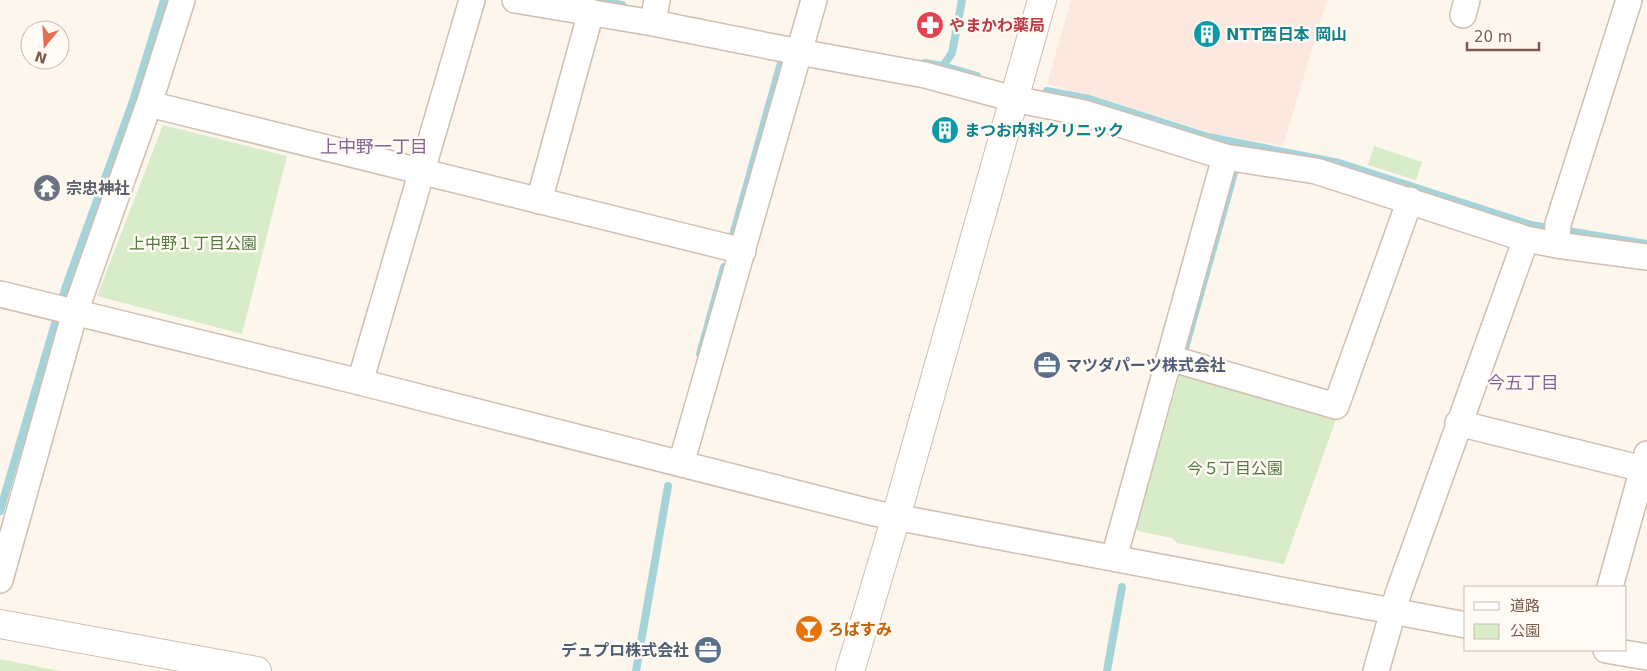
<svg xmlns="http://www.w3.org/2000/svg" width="1647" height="671" font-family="'DejaVu Sans','Noto Sans JP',sans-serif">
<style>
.commercial{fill:#fde8e0}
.green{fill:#d8ecc9}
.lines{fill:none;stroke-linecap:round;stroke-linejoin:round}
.stream{stroke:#a5d3da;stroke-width:8}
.minor-casing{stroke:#d1beb0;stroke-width:28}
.tertiary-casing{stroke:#d1beb0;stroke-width:30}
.minor{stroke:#fff;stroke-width:25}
.tertiary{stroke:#fff;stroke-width:28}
.labels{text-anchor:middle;stroke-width:5;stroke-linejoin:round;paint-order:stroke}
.health-label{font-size:16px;font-weight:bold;fill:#be3a42;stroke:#fffaf3;text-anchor:start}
.culture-label{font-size:16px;font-weight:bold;fill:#0d838f;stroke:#fffaf3;text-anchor:start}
.worship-label{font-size:16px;font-weight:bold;fill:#5b616d;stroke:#fffaf3;text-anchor:start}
.park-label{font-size:16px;fill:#537a41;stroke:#fffaf3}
.service-label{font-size:16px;font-weight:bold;fill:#4e5e75;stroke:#fffaf3;text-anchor:start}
.food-label{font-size:16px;font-weight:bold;fill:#c56008;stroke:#fffaf3;text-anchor:start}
.neighbourhood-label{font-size:18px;fill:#846695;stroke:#fffaf3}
</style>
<rect width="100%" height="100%" fill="#fdf6ec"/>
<path class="commercial" d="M1071 0H1327L1283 146 1215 134 1103 99 1047 84Z"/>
<path class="green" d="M163 125 287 156 242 334 97 296Z
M1374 146 1422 162 1416 180 1368 165Z
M1180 374 1338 414 1284 564 1177 543 1172 538 1138 531 1136 528Z
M0 659 60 671H0Z"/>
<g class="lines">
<path class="stream" d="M594 0 622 5
M925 63 943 66 977 76
M943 66 952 53 962 0
M1047 91 1089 99 1208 137 1339 163 1531 225 1647 244
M733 235 784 52
M700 354 724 267
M1182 359 1234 173
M0 511 66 286 133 101 164 0
M636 671 668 486
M1107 671 1122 587"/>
<g class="minor-casing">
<path id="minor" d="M515 0 653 23 799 52 925 75 1014 99 1084 113 1225 157 1316 171 1526 239 1557 245 1647 257
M1463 15 1467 0
M653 23 657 0
M149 104 743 251
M539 201 591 12
M1557 245 1558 224 1629 0
M0 294 360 382 874 513 1466 625
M1169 358 1336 406 1410 200
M360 382 472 0
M1458 423 1643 469
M681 464 814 0
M1114 558 1225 157
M0 580 75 312 149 104 182 0
M1610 587 1647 454
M1606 650 1647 657
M1376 671 1398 594 1526 239"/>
</g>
<g class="tertiary-casing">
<path id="tertiary" d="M0 624 257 671
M850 671 896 517 1042 0"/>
</g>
<use href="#minor" class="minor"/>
<use href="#tertiary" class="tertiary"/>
</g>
<defs>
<g id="pharmacy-disc" transform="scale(1.4375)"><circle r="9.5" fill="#e0444e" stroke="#fffaf3"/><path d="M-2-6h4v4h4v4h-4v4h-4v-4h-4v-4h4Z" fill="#fff"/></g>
<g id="building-disc" transform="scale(1.4375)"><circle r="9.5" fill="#0f9aa8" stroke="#fffaf3"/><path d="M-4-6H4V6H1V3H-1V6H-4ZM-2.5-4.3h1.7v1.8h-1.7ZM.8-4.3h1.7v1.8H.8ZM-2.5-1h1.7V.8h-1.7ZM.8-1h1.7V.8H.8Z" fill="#fff"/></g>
<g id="temple-disc" transform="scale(1.4375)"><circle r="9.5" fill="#6b7280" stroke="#fffaf3"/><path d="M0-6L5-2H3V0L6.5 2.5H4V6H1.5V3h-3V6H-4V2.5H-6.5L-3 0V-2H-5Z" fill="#fff"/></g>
<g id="office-disc" transform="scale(1.4375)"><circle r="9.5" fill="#5c6f8a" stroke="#fffaf3"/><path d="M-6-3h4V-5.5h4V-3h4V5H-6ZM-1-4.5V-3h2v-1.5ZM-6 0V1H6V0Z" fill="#fff"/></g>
<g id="bar-disc" transform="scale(1.4375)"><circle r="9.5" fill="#e8710a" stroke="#fffaf3"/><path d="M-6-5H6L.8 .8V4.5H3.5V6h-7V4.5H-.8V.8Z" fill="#fff"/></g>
</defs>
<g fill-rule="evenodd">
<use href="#pharmacy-disc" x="930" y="25"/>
<use href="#building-disc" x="1207" y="34"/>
<use href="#building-disc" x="945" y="130"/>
<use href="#temple-disc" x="47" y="188"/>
<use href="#office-disc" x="1047" y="365"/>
<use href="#bar-disc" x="809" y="629"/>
<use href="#office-disc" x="708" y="650"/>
</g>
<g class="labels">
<g class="health-label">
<text x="949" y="31">やまかわ薬局</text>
</g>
<g class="culture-label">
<text x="1226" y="40">NTT西日本 岡山</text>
<text x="964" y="136">まつお内科クリニック</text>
</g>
<g class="worship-label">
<text x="66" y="194">宗忠神社</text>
</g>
<g class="park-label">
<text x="193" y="249">上中野１丁目公園</text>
<text x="1235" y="474">今５丁目公園</text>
</g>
<g class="service-label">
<text x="1066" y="371">マツダパーツ株式会社</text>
<text x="689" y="656" text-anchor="end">デュプロ株式会社</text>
</g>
<g class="food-label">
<text x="828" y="635">ろばすみ</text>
</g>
<g class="neighbourhood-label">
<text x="374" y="153">上中野一丁目</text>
<text x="1523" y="389">今五丁目</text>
</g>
</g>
<rect x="1464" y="586" width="162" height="65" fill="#fffaf3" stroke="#cabbb1"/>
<rect x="1474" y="602" width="25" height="8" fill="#ffffff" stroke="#cabbb1"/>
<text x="1510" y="611" font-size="15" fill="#7a5c4d">道路</text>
<rect x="1474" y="624" width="25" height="15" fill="#d8ecc9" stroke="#cabbb1"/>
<text x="1510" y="636" font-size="15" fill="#7a5c4d">公園</text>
<g transform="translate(45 45) rotate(198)"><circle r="24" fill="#fffaf3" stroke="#cabbb1"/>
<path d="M0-4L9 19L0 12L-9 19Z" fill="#e76f51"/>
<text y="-8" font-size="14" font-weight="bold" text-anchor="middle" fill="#7a5c4d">N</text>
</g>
<path d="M1467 42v8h72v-8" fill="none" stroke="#7a5c4d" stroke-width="2.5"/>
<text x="1474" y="42" font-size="15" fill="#7a5c4d" stroke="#fffaf3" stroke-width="4" paint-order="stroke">20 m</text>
</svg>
